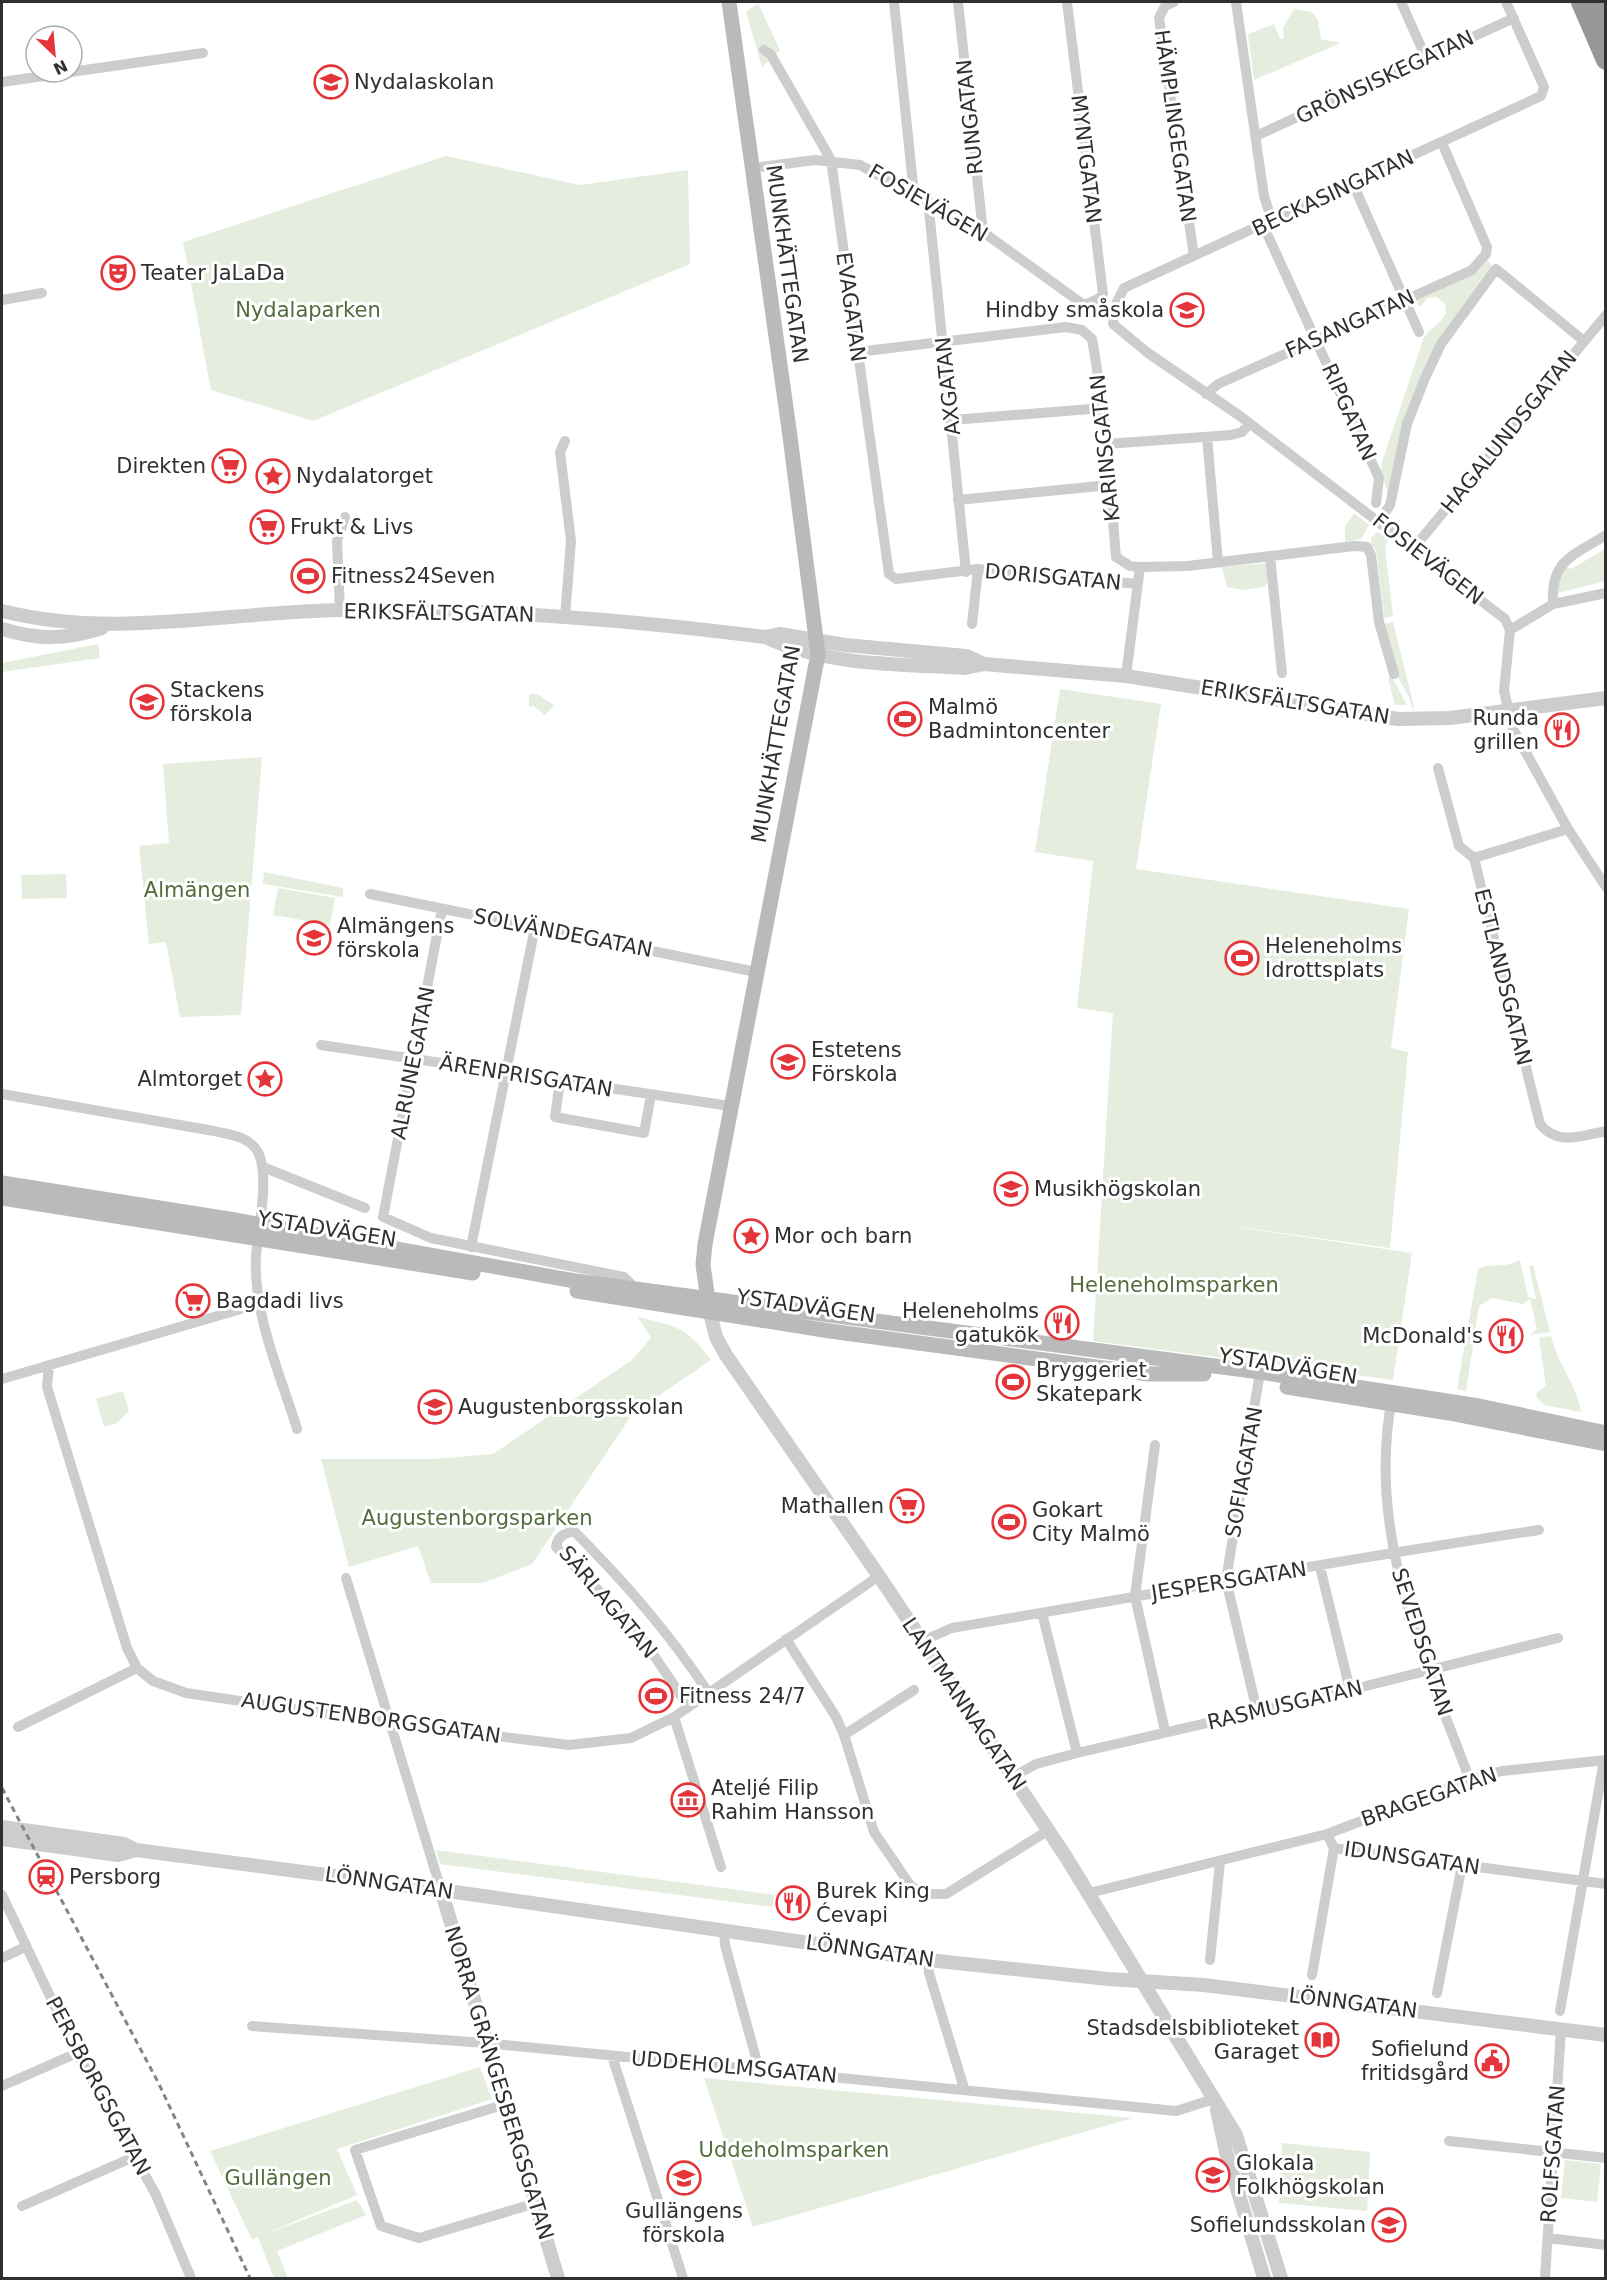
<svg xmlns="http://www.w3.org/2000/svg" width="1607" height="2280" font-family="'DejaVu Sans',sans-serif">
<style>
.green{fill:#e5edde}
.lines{fill:none;stroke-linecap:round;stroke-linejoin:round}
.minor{stroke:#cdcdcd;stroke-width:10}
.tertiary{stroke:#cdcdcd;stroke-width:14}
.secondary{stroke:#bababa;stroke-width:15}
.motorway{stroke:#979797;stroke-width:20}
.rail{stroke:#858585;stroke-width:3;stroke-dasharray:6 4.5;stroke-linecap:butt}
.labels{text-anchor:middle;stroke-width:6;stroke-linejoin:round;paint-order:stroke}
.street-label{font-size:21px;fill:#303030;stroke:#fff}
.poi-label{font-size:21px;fill:#303030;stroke:#fff;text-anchor:start}
.park-label{font-size:21px;fill:#516c3d;stroke:#fff}
</style>
<rect width="100%" height="100%" fill="#fff"/>
<path class="green" d="M758 3 780 50 762 67 746 12Z
M1294 9 1312 12 1318 20 1321 39 1341 43 1254 80 1248 34 1274 24 1280 39 1284 38 1283 28Z
M446 156 580 185 688 170 690 264 313 421 211 390 183 242Z
M1487 260 1493 266 1427 370 1389 497 1381 472 1382 462 1424 337C1432 326 1440 325 1446 313L1445 304 1437 297 1427 298 1420 307 1414 302 1478 272Z
M1354 513 1369 525 1361 539 1345 542V527Z
M1378 532 1388 540 1385 547 1393 616 1384 618 1376 550 1371 544V538Z
M1605 549V581L1558 593 1557 587 1564 566 1571 569Z
M1266 563 1270 580 1264 587 1242 590 1227 587 1222 567Z
M1393 622 1414 707 1412 708 1409 697 1396 674 1384 624Z
M98 644 100 658 2 672V663Z
M1392 677 1407 705H1395L1388 678Z
M1060 689 1161 704 1136 869 1409 909 1391 1048 1408 1052 1390 1248 1203 1222 1412 1253 1393 1380 1093 1341 1113 1013 1077 1008 1093 861 1035 852Z
M529 694H537L554 705 545 715 534 706 529 707Z
M262 757 241 1015 180 1017 166 942 149 944 139 846 169 843 163 764Z
M264 872 343 888V897L263 884Z
M66 874 67 898 22 899 21 875Z
M278 888 335 898 330 925 273 915Z
M1520 1260 1528 1297 1536 1299 1529 1266 1533 1265 1550 1332 1529 1335 1537 1329 1530 1299 1523 1304 1492 1298 1479 1306 1466 1391 1457 1389 1478 1269C1492 1262 1504 1269 1520 1260Z
M638 1317C677 1327 686 1326 711 1360L633 1413 532 1564 483 1583H431L418 1546 349 1567 321 1459H435L493 1454 632 1360 651 1338Z
M1551 1336C1557 1363 1577 1385 1581 1412L1544 1405 1536 1396 1537 1392 1546 1386 1539 1338Z
M123 1391 129 1411 117 1423 104 1427 96 1399Z
M436 1850 775 1895 772 1907 440 1864Z
M480 2067 492 2099 337 2149 357 2195 262 2235 357 2200 366 2215 277 2251 288 2278H274L258 2237 252 2240 210 2151Z
M704 2078 1133 2118 753 2227Z
M1282 2143 1370 2152 1367 2211 1279 2203Z
M1565 2160 1601 2164 1597 2202 1561 2198Z"/>
<g class="lines">
<path class="minor" d="M894 2 914 194
M958 2 983 232
M1174 2 1165 6 1159 18 1194 256
M1236 2 1264 196 1272 221
M1401 2 1426 58
M1506 2 1544 87 1541 96 1124 288 1117 302 1113 324 1148 353 1240 416 1505 619 1510 630 1504 691 1513 729 1568 829 1606 887
M764 50 771 55 831 160 889 574 896 579 978 569 1138 584
M2 82 203 53
M1256 136 1514 18
M753 168 815 160 860 165 983 232 1084 305 1098 299 1103 294 1067 2
M1353 184 1419 332
M928 200 966 572
M1263 225 1379 478 1376 503
M2 300 42 293
M857 352 1066 327 1082 330 1092 339C1105 411 1110 484 1116 557L1130 566 1140 567 1188 566 1354 546 1367 547 1371 555 1379 622 1394 674
M1206 394 1218 384 1472 270 1486 254 1487 247 1442 143
M952 420 1103 408
M1207 437 1218 562
M565 441 560 452 571 541 565 617
M1106 444 1231 435 1242 432 1249 424
M958 500 1110 485
M1379 522 1390 505 1407 424 1425 378 1441 344 1496 269 1584 341
M1413 549 1606 315
M1270 556 1282 673
M1553 604C1550 560 1573 556 1606 535
M340 610 337 541 345 517
M972 624 978 569
M1510 630 1553 604 1606 593
M1126 676 1140 567
M1438 768 1459 846 1474 858 1540 1124C1557 1146 1582 1136 1606 1131
M1474 858 1568 829
M370 894 756 972
M442 909 383 1217 431 1238 624 1277 635 1288
M321 1045 730 1106
M560 1081 555 1117 644 1133 651 1095
M2 1094 214 1131C230 1135 249 1136 258 1152 270 1176 258 1229 256 1256 253 1315 280 1373 297 1429
M263 1167 365 1208
M471 1247 535 927
M49 1365 47 1387 127 1648 137 1668 153 1681 186 1693 391 1723 569 1745 631 1738 674 1717 879 1576
M2 1379 258 1304
M1392 1398C1366 1532 1423 1657 1470 1780
M1155 1445 1135 1596 1165 1731
M1320 1567 1350 1690
M346 1578 441 1890
M1042 1613 1077 1753
M786 1639 836 1717 844 1735 874 1832 910 1885 922 1894H946L1049 1830
M922 1641 952 1628C1148 1595 1343 1559 1539 1530
M688 1706 636 1629 556 1547C558 1536 563 1534 574 1531 626 1584 667 1630 708 1692
M1257 1711 1226 1580 1260 1372
M674 1717 721 1867
M18 1727 137 1668
M844 1735 914 1690
M1013 1777 1036 1764 1077 1753 1350 1690 1558 1638
M1327 1834 1470 1780 1502 1771 1606 1760
M1089 1893 1327 1834 1334 1848 1606 1884
M2 1895 77 2053 156 2195 191 2278
M724 1931 725 1945 759 2069
M2 1958 25 1947
M928 1960 929 1973 964 2088
M1210 1960 1220 1862
M1312 1975 1334 1848
M1437 1993 1462 1865
M1560 2011 1604 1760
M252 2026 485 2043 1176 2111 1214 2099
M612 2056 683 2278
M2 2086 77 2053
M506 2104 355 2150 381 2226 419 2238 536 2203
M1449 2141 1606 2158
M22 2206 136 2156
M1548 2238 1606 2245
M1545 2278 1561 2029"/>
<path class="tertiary" d="M2 611C113 639 227 612 340 610 482 608 624 619 765 637L780 634 845 645 966 656 984 664
M2 629C39 640 64 640 102 628
M765 637C827 666 898 664 965 668L984 664 1126 676 1398 719 1450 718 1606 698
M710 1313 716 1337 726 1355 879 1576 1066 1857 1236 2135 1281 2278
M2 1827 124 1844 136 1850 441 1890 928 1960 1108 1979 1204 1985 1606 2035
M2 1839 118 1855 136 1850
M441 1890 558 2278
M1217 2110 1226 2152 1264 2278"/>
<path class="secondary" d="M2 1183 235 1220 575 1281 1260 1372 1479 1406 1606 1433
M2 1198 473 1273
M577 1291 830 1331 1148 1374H1204
M709 1307 703 1265 705 1244 818 654 789 429 729 2
M1287 1387 1449 1413 1606 1444"/>
<path class="motorway" d="M1581 2 1606 60
M1598 2 1606 21"/>
<path class="rail" d="M2 1788 159 2084 250 2278"/>
</g>
<defs>
<g id="school-ring" transform="scale(1.725)"><circle r="9.5" fill="#fff" stroke="#e4353a" stroke-width="1.5"/><path d="M0-5L7-2L0 1L-7-2ZM-4 1L0 2.5L4 1V4Q0 6-4 4Z" fill="#e4353a"/></g>
<g id="theatre-ring" transform="scale(1.725)"><circle r="9.5" fill="#fff" stroke="#e4353a" stroke-width="1.5"/><path d="M-5-5.5Q0-4 5-5.5V0Q5 5 0 6Q-5 5-5 0ZM-3.3-2.5H-1v1.5H-3.3ZM1-2.5H3.3v1.5H1ZM-2.8 1Q0 5.5 2.8 1Z" fill="#e4353a"/></g>
<g id="supermarket-ring" transform="scale(1.725)"><circle r="9.5" fill="#fff" stroke="#e4353a" stroke-width="1.5"/><path d="M-6-5.5h2.5l.6 2H6L4.5 2H-2.5L-4.4-4H-6ZM-1.5 3.2a1.3 1.3 0 1 0 .1 0ZM3 3.2a1.3 1.3 0 1 0 .1 0Z" fill="#e4353a"/></g>
<g id="sight-ring" transform="scale(1.725)"><circle r="9.5" fill="#fff" stroke="#e4353a" stroke-width="1.5"/><path d="M0-6L1.8-2.2L6-1.7L2.9 1.2L3.7 5.4L0 3.3L-3.7 5.4L-2.9 1.2L-6-1.7L-1.8-2.2Z" fill="#e4353a"/></g>
<g id="stadium-ring" transform="scale(1.725)"><circle r="9.5" fill="#fff" stroke="#e4353a" stroke-width="1.5"/><path d="M0-5a6.5 5 0 1 0 0 10a6.5 5 0 1 0 0-10ZM-3.5-1.8h7v3.6h-7Z" fill="#e4353a"/></g>
<g id="restaurant-ring" transform="scale(1.725)"><circle r="9.5" fill="#fff" stroke="#e4353a" stroke-width="1.5"/><path d="M-5-6h1v4h1v-4h1v4h1v-4h1v5L-1.5 .5V6h-2V.5L-5-1ZM5-6V6H3V1.5H1.5Q1.5-4 5-6Z" fill="#e4353a"/></g>
<g id="university-ring" transform="scale(1.725)"><circle r="9.5" fill="#fff" stroke="#e4353a" stroke-width="1.5"/><path d="M0-5L7-2L0 1L-7-2ZM-4 1L0 2.5L4 1V4Q0 6-4 4Z" fill="#e4353a"/></g>
<g id="museum-ring" transform="scale(1.725)"><circle r="9.5" fill="#fff" stroke="#e4353a" stroke-width="1.5"/><path d="M0-6L6-3V-2H-6V-3ZM-5-1h2V3h-2ZM-1-1h2V3h-2ZM3-1h2V3H3ZM-6 4H6V6H-6Z" fill="#e4353a"/></g>
<g id="station-ring" transform="scale(1.725)"><circle r="9.5" fill="#fff" stroke="#e4353a" stroke-width="1.5"/><path d="M-3-6H3Q5-6 5-4V2Q5 4 3 4L4.5 6H3L1.5 4h-3L-3 6H-4.5L-3 4Q-5 4-5 2V-4Q-5-6-3-6ZM-3.5-4v3h7v-3ZM-3.5 1v1.5H-2V1ZM2 1v1.5H3.5V1Z" fill="#e4353a"/></g>
<g id="library-ring" transform="scale(1.725)"><circle r="9.5" fill="#fff" stroke="#e4353a" stroke-width="1.5"/><path d="M-6-4Q-3-5.5-.7-3.5V5Q-3 3-6 4ZM6-4Q3-5.5 .7-3.5V5Q3 3 6 4Z" fill="#e4353a"/></g>
<g id="civic-ring" transform="scale(1.725)"><circle r="9.5" fill="#fff" stroke="#e4353a" stroke-width="1.5"/><path d="M-.6-6.5H3V-4.5H.6V-3L4-1V1h2V6H-6V1h2V-1L-.6-3ZM-1.2 2.5V6h2.4V2.5Z" fill="#e4353a"/></g>
</defs>
<g fill-rule="evenodd">
<use href="#school-ring" x="331" y="82"/>
<use href="#theatre-ring" x="118" y="273"/>
<use href="#school-ring" x="1187" y="310"/>
<use href="#supermarket-ring" x="229" y="466"/>
<use href="#sight-ring" x="273" y="476"/>
<use href="#supermarket-ring" x="267" y="527"/>
<use href="#stadium-ring" x="308" y="576"/>
<use href="#school-ring" x="147" y="702"/>
<use href="#stadium-ring" x="905" y="719"/>
<use href="#restaurant-ring" x="1562" y="730"/>
<use href="#school-ring" x="314" y="938"/>
<use href="#stadium-ring" x="1242" y="958"/>
<use href="#school-ring" x="788" y="1062"/>
<use href="#sight-ring" x="265" y="1079"/>
<use href="#university-ring" x="1011" y="1189"/>
<use href="#sight-ring" x="751" y="1236"/>
<use href="#supermarket-ring" x="193" y="1301"/>
<use href="#restaurant-ring" x="1062" y="1323"/>
<use href="#restaurant-ring" x="1506" y="1336"/>
<use href="#stadium-ring" x="1013" y="1382"/>
<use href="#school-ring" x="435" y="1407"/>
<use href="#supermarket-ring" x="907" y="1506"/>
<use href="#stadium-ring" x="1009" y="1522"/>
<use href="#stadium-ring" x="656" y="1696"/>
<use href="#museum-ring" x="688" y="1800"/>
<use href="#station-ring" x="46" y="1877"/>
<use href="#restaurant-ring" x="793" y="1903"/>
<use href="#library-ring" x="1322" y="2040"/>
<use href="#civic-ring" x="1492" y="2061"/>
<use href="#university-ring" x="1213" y="2175"/>
<use href="#school-ring" x="684" y="2178"/>
<use href="#school-ring" x="1389" y="2225"/>
</g>
<g class="labels">
<g class="street-label">
<text transform="translate(1385 77) rotate(-25)" y="7">GRÖNSISKEGATAN</text>
<text transform="translate(970 117) rotate(-96)" y="7">RUNGATAN</text>
<text transform="translate(1175 126) rotate(82)" y="7">HÄMPLINGEGATAN</text>
<text transform="translate(1086 159) rotate(83)" y="7">MYNTGATAN</text>
<text transform="translate(1333 193) rotate(-25)" y="7">BECKASINGATAN</text>
<text transform="translate(928 203) rotate(30)" y="7">FOSIEVÄGEN</text>
<text transform="translate(787 264) rotate(82)" y="7">MUNKHÄTTEGATAN</text>
<text transform="translate(851 307) rotate(82)" y="7">EVAGATAN</text>
<text transform="translate(1350 324) rotate(-24)" y="7">FASANGATAN</text>
<text transform="translate(948 386) rotate(-96)" y="7">AXGATAN</text>
<text transform="translate(1349 412) rotate(66)" y="7">RIPGATAN</text>
<text transform="translate(1509 432) rotate(-51)" y="7">HAGALUNDSGATAN</text>
<text transform="translate(1105 448) rotate(-96)" y="7">KARINSGATAN</text>
<text transform="translate(1428 559) rotate(38)" y="7">FOSIEVÄGEN</text>
<text transform="translate(1053 577) rotate(5)" y="7">DORISGATAN</text>
<text transform="translate(439 613) rotate(1)" y="7">ERIKSFÄLTSGATAN</text>
<text transform="translate(1295 702) rotate(9)" y="7">ERIKSFÄLTSGATAN</text>
<text transform="translate(776 744) rotate(-80)" y="7">MUNKHÄTTEGATAN</text>
<text transform="translate(563 933) rotate(11)" y="7">SOLVÄNDEGATAN</text>
<text transform="translate(1503 977) rotate(76)" y="7">ESTLANDSGATAN</text>
<text transform="translate(413 1063) rotate(-79)" y="7">ALRUNEGATAN</text>
<text transform="translate(526 1076) rotate(9)" y="7">ÄRENPRISGATAN</text>
<text transform="translate(327 1229) rotate(9)" y="7">YSTADVÄGEN</text>
<text transform="translate(806 1306) rotate(8)" y="7">YSTADVÄGEN</text>
<text transform="translate(1288 1366) rotate(9)" y="7">YSTADVÄGEN</text>
<text transform="translate(1244 1472) rotate(-80)" y="7">SOFIAGATAN</text>
<text transform="translate(1229 1581) rotate(-9)" y="7">JESPERSGATAN</text>
<text transform="translate(608 1602) rotate(50)" y="7">SÄRLAGATAN</text>
<text transform="translate(1422 1642) rotate(72)" y="7">SEVEDSGATAN</text>
<text transform="translate(964 1704) rotate(56)" y="7">LANTMANNAGATAN</text>
<text transform="translate(1285 1705) rotate(-13)" y="7">RASMUSGATAN</text>
<text transform="translate(371 1718) rotate(8)" y="7">AUGUSTENBORGSGATAN</text>
<text transform="translate(1429 1797) rotate(-19)" y="7">BRAGEGATAN</text>
<text transform="translate(1412 1858) rotate(8)" y="7">IDUNSGATAN</text>
<text transform="translate(389 1883) rotate(8)" y="7">LÖNNGATAN</text>
<text transform="translate(870 1951) rotate(8)" y="7">LÖNNGATAN</text>
<text transform="translate(1353 2003) rotate(7)" y="7">LÖNNGATAN</text>
<text transform="translate(734 2067) rotate(5)" y="7">UDDEHOLMSGATAN</text>
<text transform="translate(499 2083) rotate(73)" y="7">NORRA GRÄNGESBERGSGATAN</text>
<text transform="translate(98 2086) rotate(62)" y="7">PERSBORGSGATAN</text>
<text transform="translate(1553 2154) rotate(-86)" y="7">ROLFSGATAN</text>
</g>
<g class="poi-label">
<text x="354" y="89">Nydalaskolan</text>
<text x="141" y="280">Teater JaLaDa</text>
<text x="1164" y="317" text-anchor="end">Hindby småskola</text>
<text x="206" y="473" text-anchor="end">Direkten</text>
<text x="296" y="483">Nydalatorget</text>
<text x="290" y="534">Frukt &amp; Livs</text>
<text x="331" y="583">Fitness24Seven</text>
<text x="170" y="697">Stackens<tspan x="170" dy="24">förskola</tspan></text>
<text x="928" y="714">Malmö<tspan x="928" dy="24">Badmintoncenter</tspan></text>
<text x="1539" y="725" text-anchor="end">Runda<tspan x="1539" dy="24">grillen</tspan></text>
<text x="337" y="933">Almängens<tspan x="337" dy="24">förskola</tspan></text>
<text x="1265" y="953">Heleneholms<tspan x="1265" dy="24">Idrottsplats</tspan></text>
<text x="811" y="1057">Estetens<tspan x="811" dy="24">Förskola</tspan></text>
<text x="242" y="1086" text-anchor="end">Almtorget</text>
<text x="1034" y="1196">Musikhögskolan</text>
<text x="774" y="1243">Mor och barn</text>
<text x="216" y="1308">Bagdadi livs</text>
<text x="1039" y="1318" text-anchor="end">Heleneholms<tspan x="1039" dy="24">gatukök</tspan></text>
<text x="1483" y="1343" text-anchor="end">McDonald's</text>
<text x="1036" y="1377">Bryggeriet<tspan x="1036" dy="24">Skatepark</tspan></text>
<text x="458" y="1414">Augustenborgsskolan</text>
<text x="884" y="1513" text-anchor="end">Mathallen</text>
<text x="1032" y="1517">Gokart<tspan x="1032" dy="24">City Malmö</tspan></text>
<text x="679" y="1703">Fitness 24/7</text>
<text x="711" y="1795">Ateljé Filip<tspan x="711" dy="24">Rahim Hansson</tspan></text>
<text x="69" y="1884">Persborg</text>
<text x="816" y="1898">Burek King<tspan x="816" dy="24">Ćevapi</tspan></text>
<text x="1299" y="2035" text-anchor="end">Stadsdelsbiblioteket<tspan x="1299" dy="24">Garaget</tspan></text>
<text x="1469" y="2056" text-anchor="end">Sofielund<tspan x="1469" dy="24">fritidsgård</tspan></text>
<text x="1236" y="2170">Glokala<tspan x="1236" dy="24">Folkhögskolan</tspan></text>
<text x="684" y="2218" text-anchor="middle">Gullängens<tspan x="684" dy="24">förskola</tspan></text>
<text x="1366" y="2232" text-anchor="end">Sofielundsskolan</text>
</g>
<g class="park-label">
<text x="308" y="317">Nydalaparken</text>
<text x="197" y="897">Almängen</text>
<text x="1174" y="1292">Heleneholmsparken</text>
<text x="477" y="1525">Augustenborgsparken</text>
<text x="794" y="2157">Uddeholmsparken</text>
<text x="278" y="2185">Gullängen</text>
</g>
</g>
<rect width="1607" height="2280" fill="none" stroke="#303030" stroke-width="6"/>
<g transform="translate(54 54) rotate(154)"><circle r="28" fill="#ffffff" stroke="#acacac" stroke-width="1.5"/>
<path d="M0-4.5L10 22L0 15L-10 22Z" fill="#e4353a"/>
<text y="-9" font-size="16" font-weight="bold" text-anchor="middle" fill="#303030">N</text>
</g>
</svg>
